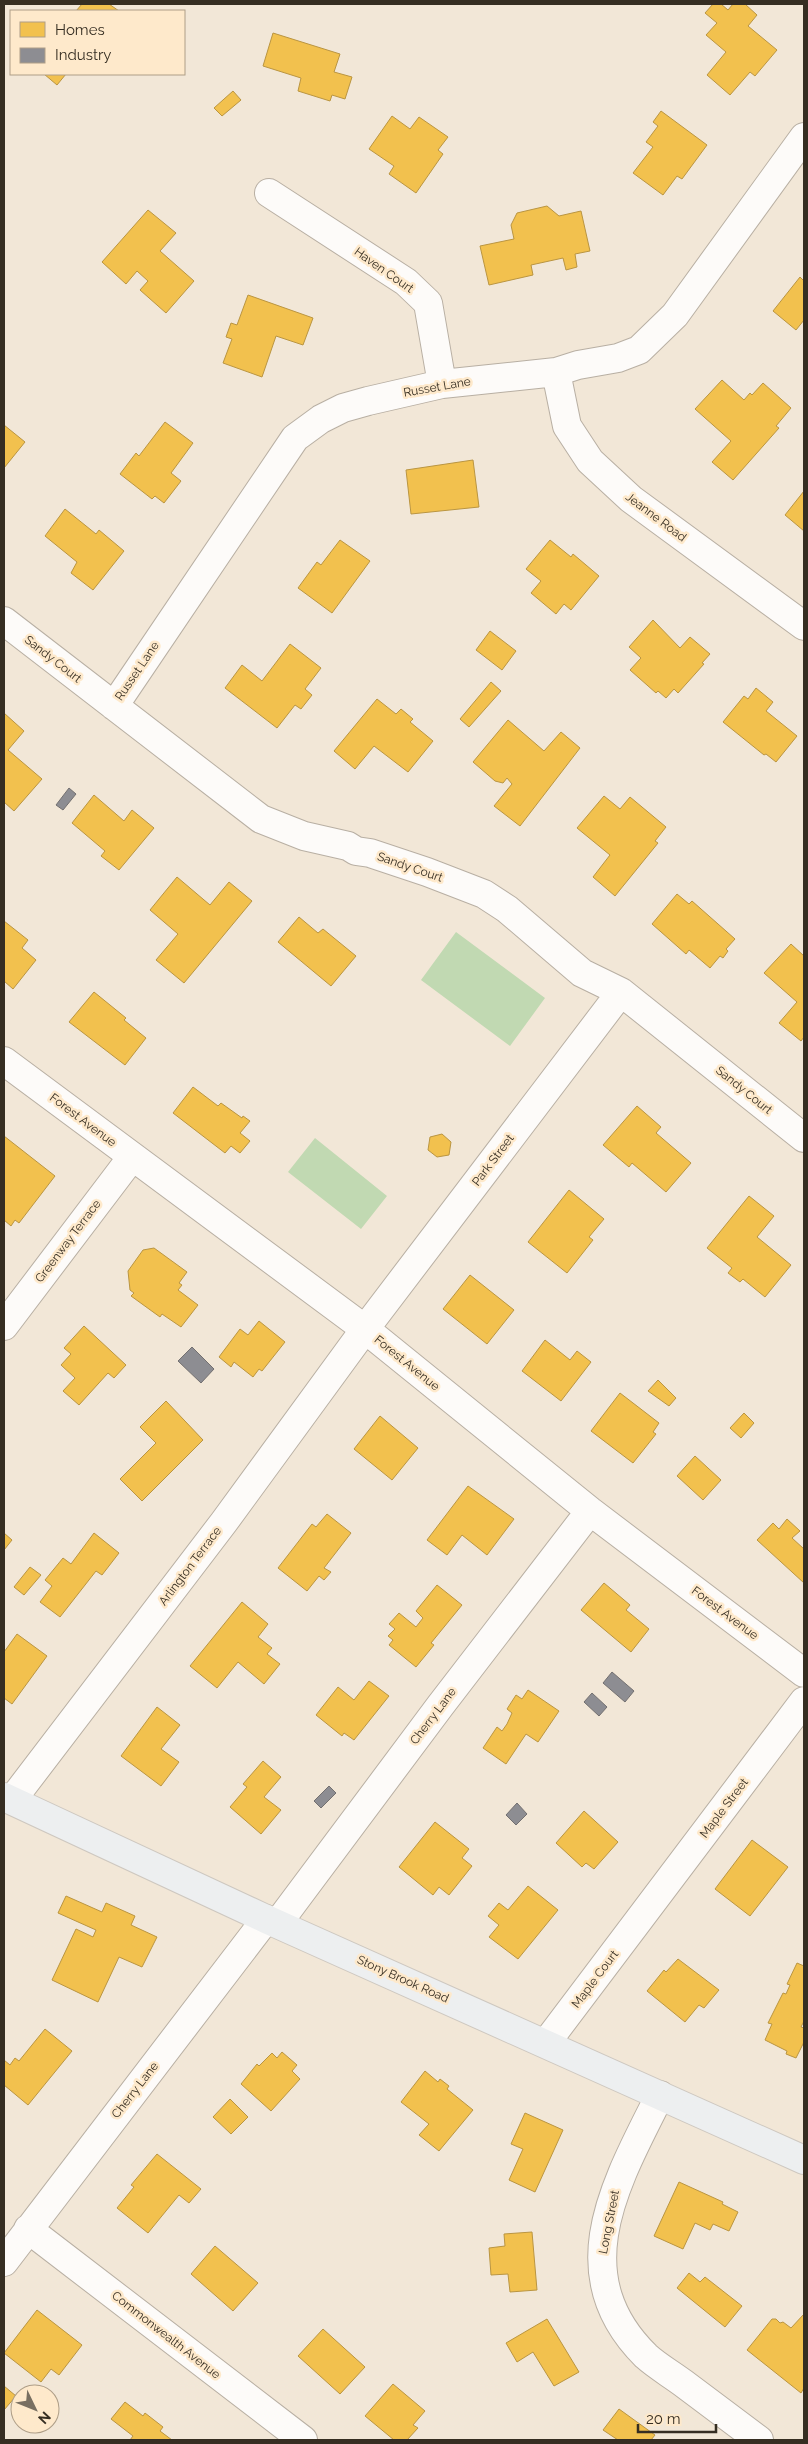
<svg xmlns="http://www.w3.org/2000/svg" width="808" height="2444" font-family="Raleway,sans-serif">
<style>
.green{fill:#c1d9b2}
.homes{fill:#f2c14e;stroke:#ba9541}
.industry{fill:#8d8d92;stroke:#737070}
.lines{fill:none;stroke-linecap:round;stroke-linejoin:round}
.minor-casing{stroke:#b8afa3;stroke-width:30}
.major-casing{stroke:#cec8c0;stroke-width:30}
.minor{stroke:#fdfbf9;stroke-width:28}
.major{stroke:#edeff0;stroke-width:28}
.labels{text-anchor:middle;stroke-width:5;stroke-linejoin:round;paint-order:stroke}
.street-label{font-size:12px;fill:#362e22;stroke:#fee9cb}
</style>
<rect width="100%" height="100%" fill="#f2e7d7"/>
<path class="green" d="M456 932 545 998 510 1046 421 980Z
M315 1138 387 1196 361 1229 288 1172Z"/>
<path class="homes" d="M82 4H109L119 11H76Z
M713 4H721L728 10 733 4H745L757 15 748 26 777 50 755 76 750 72 730 95 707 75 726 52 706 35 717 23 705 13Z
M273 33 340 54 334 72 352 77 345 99 332 95 330 101 298 91 301 78 263 66Z
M44 74H66L57 85Z
M233 91 241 100 222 116 214 108Z
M661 111 707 145 682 179 677 176 663 195 633 173 653 147 646 142 658 126 653 122Z
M392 116 410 129 419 117 448 137 438 150 443 154 416 193 389 174 394 166 369 149Z
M547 206 559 216 581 211 590 251 575 254 577 267 566 270 563 258 531 265 533 275 489 285 480 246 514 239 511 225 517 213Z
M148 210 176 233 160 251 194 281 166 313 140 290 148 281 137 271 126 284 102 262Z
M800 277 804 281V320L796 330 773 311Z
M248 295 313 318 303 345 276 336 262 377 223 363 232 339 226 337 231 323 237 325Z
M722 380 744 400 750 393 752 395 763 383 791 408 776 426 779 428 733 480 712 462 731 441 695 409Z
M165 422 193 443 171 473 181 481 164 503 155 496 152 499 120 474 136 453 139 456Z
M4 425 25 442 4 468Z
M473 460 479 507 411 514 406 470Z
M804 491V531L785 515Z
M65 509 96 534 99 530 124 551 93 590 71 573 77 562 45 536Z
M340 540 370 561 332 613 298 588 317 562 321 565Z
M550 540 571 557 573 554 599 576 571 610 564 604 556 614 531 593 541 581 526 569Z
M653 620 680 648 690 637 710 654 702 663 704 664 678 693 674 689 666 698 658 691 656 693 630 670 641 658 629 647Z
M490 631 516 651 502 670 476 650Z
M290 644 321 668 305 689 312 695 301 709 295 705 277 728 225 688 242 665 262 681Z
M491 682 501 691 469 727 460 719Z
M756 688 773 702 766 711 797 736 776 762 766 754 764 755 723 722 744 696 748 699Z
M377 699 396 714 401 709 413 719 410 722 433 741 408 772 374 746 355 769 334 751Z
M4 713 24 731 8 750 42 779 14 811 4 802Z
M508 720 544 751 561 732 580 748 520 826 494 806 512 784 507 778 503 783 495 781 473 762Z
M94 795 124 821 132 810 154 828 119 870 101 856 105 851 72 823Z
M604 796 620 809 630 797 666 827 655 841 658 843 615 896 593 877 610 855 577 828Z
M177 877 210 905 229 882 252 901 184 983 156 960 178 934 150 910Z
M677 894 689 904 692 901 735 939 726 949 728 951 723 958 720 956 710 968 689 950 686 954 652 924Z
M299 917 318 933 323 929 356 956 331 986 278 942Z
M4 921 28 940 22 948 36 960 13 989 4 981Z
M791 944 804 956V1037L801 1041 779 1023 797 1002 764 973Z
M94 992 126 1018 124 1020 146 1038 125 1065 69 1022Z
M193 1087 218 1106 221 1103 242 1118 243 1116 250 1121 240 1133 250 1141 240 1153 231 1146 225 1153 173 1113Z
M637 1106 661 1127 656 1133 691 1163 666 1192 632 1163 629 1167 603 1145Z
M442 1134 451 1142 449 1155 437 1157 428 1150 430 1137Z
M4 1136 55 1176 19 1223 15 1220 11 1226 4 1220Z
M569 1190 604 1219 589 1237 593 1240 567 1273 528 1242Z
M749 1196 774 1216 757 1237 791 1265 765 1297 743 1279 740 1282 728 1273 732 1268 707 1248Z
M154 1248 187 1272 179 1283 182 1285 178 1290 198 1305 181 1327 162 1314 160 1317 131 1296 134 1293 130 1290 128 1271 143 1250Z
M470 1275 514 1310 487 1344 443 1309Z
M259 1321 285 1342 262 1371 259 1369 253 1377 234 1362 231 1367 219 1357 240 1329 248 1335Z
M84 1326 126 1365 114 1378 108 1373 79 1405 63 1391 75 1378 61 1365 71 1354 64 1348Z
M545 1340 570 1360 577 1351 591 1362 561 1401 522 1371Z
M658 1380 676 1398 669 1406 648 1391Z
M620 1393 659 1423 653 1432 656 1434 633 1463 591 1431Z
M166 1401 203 1440 142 1501 120 1479 156 1443 140 1427Z
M744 1413 754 1423 741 1438 730 1428Z
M380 1416 418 1448 392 1480 354 1449Z
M695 1456 721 1480 703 1500 677 1476Z
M468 1486 514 1519 487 1555 462 1535 447 1555 427 1540Z
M327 1514 351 1533 324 1568 331 1572 324 1580 319 1576 307 1591 278 1568 312 1524 316 1527Z
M787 1519 800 1531 792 1538 804 1549V1583L757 1540 773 1523 779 1529Z
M4 1533 12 1540 4 1550Z
M94 1533 119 1553 102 1575 96 1571 60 1617 40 1602 52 1586 45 1580 63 1558 71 1564Z
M30 1567 41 1575 24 1595 14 1587Z
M604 1583 630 1605 626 1610 649 1629 631 1652 581 1610Z
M437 1585 462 1605 431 1643 434 1645 416 1667 389 1645 393 1640 388 1636 395 1629 389 1624 399 1613 416 1627 423 1618 416 1611Z
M242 1602 268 1624 258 1637 272 1648 267 1654 280 1664 264 1684 238 1662 217 1688 190 1666Z
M17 1634 47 1656 12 1704 4 1698V1652Z
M369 1681 389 1696 354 1740 344 1733 342 1736 316 1715 338 1687 354 1700Z
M528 1690 559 1711 538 1742 526 1734 506 1764 483 1748 497 1727 502 1731 507 1724 512 1713 507 1709 516 1695 522 1699Z
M157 1707 180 1725 161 1749 179 1762 161 1786 121 1756Z
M263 1761 281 1777 264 1797 281 1810 261 1834 230 1807 247 1787 243 1784Z
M584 1811 618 1842 594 1869 586 1863 582 1867 556 1843Z
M435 1822 469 1849 462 1858 472 1866 449 1895 439 1887 433 1895 399 1867Z
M752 1840 788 1867 750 1916 715 1889Z
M528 1886 558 1910 518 1959 489 1937 499 1925 488 1916 499 1903 508 1910Z
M66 1896 102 1912 106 1903 135 1916 131 1925 157 1937 142 1967 119 1957 98 2002 52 1980 76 1929 93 1937 96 1930 58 1913Z
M678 1959 719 1990 704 2008 699 2005 685 2022 647 1991 664 1970 666 1972Z
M797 1963 804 1966V2021L801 2027 804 2028V2042L796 2058 786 2054 787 2051 765 2040 772 2024 768 2023 783 1993 786 1994 790 1985 787 1984Z
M45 2029 72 2051 28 2105 4 2085V2060L10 2065 15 2058 19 2061Z
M282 2052 297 2065 292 2071 300 2079 271 2111 241 2084 257 2064 259 2066 272 2053 277 2058Z
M425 2071 438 2082 440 2079 449 2086 447 2089 473 2110 439 2151 419 2135 429 2124 401 2102Z
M230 2099 248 2117 231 2134 213 2117Z
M525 2113 563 2130 535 2192 509 2180 523 2149 511 2144Z
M157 2154 201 2189 189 2203 179 2195 148 2233 117 2208 134 2187 131 2185Z
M679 2182 723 2202 722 2204 738 2212 729 2231 713 2224 710 2230 695 2223 683 2249 654 2236Z
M532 2232 537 2290 510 2292 508 2274 491 2275 489 2248 505 2246 504 2234Z
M215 2246 258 2283 233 2311 191 2274Z
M689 2273 700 2282 705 2277 742 2306 725 2327 677 2288Z
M37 2310 82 2345 59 2375 51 2369 41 2382 4 2353Z
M804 2314V2388L801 2393 747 2350 772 2319H776L780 2323 783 2322 791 2328Z
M547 2319 579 2372 554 2386 533 2352 517 2362 506 2343Z
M323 2329 365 2367 340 2394 298 2356Z
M393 2384 425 2411 413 2425 418 2428 407 2440H394L365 2416Z
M4 2386 16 2396 4 2410Z
M125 2402 143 2416 145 2413 163 2427 160 2431 172 2440H130L133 2436 111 2419Z
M619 2409 655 2435 651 2440H618L603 2430Z"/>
<path class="industry" d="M69 788 76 794 63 810 56 805Z
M192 1347 214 1369 201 1383 178 1361Z
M612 1672 634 1691 625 1702 603 1683Z
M592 1693 607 1707 599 1716 584 1702Z
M329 1786 336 1793 321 1808 314 1801Z
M517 1803 527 1814 516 1825 506 1815Z"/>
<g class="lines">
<g class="minor-casing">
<path id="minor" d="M269 193 406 282 428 303 442 384
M556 372 567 426 590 461 631 499 804 626
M4 621 261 819 304 836 348 846 356 851 370 853 427 872 484 894 507 909 582 973 621 992 804 1138
M114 706 295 438 321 419 343 408 368 401 442 384 556 372 578 365 618 358 639 350 675 315 804 137
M4 1061 365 1329 590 1511 804 1673
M4 1326 132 1157
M12 1800 224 1522 365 1329 621 992
M278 1923 440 1706 590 1511
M546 2043 804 1701
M660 2095C617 2181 562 2273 646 2356 657 2366 671 2374 683 2383 708 2402 734 2421 759 2440
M28 2229 303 2440
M4 2262 266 1919"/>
</g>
<g class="major-casing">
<path id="major" d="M4 1797 266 1919 804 2160"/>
</g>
<use href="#minor" class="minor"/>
<use href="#major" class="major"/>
</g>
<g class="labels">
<g class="street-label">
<text transform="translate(384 270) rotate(35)" y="4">Haven Court</text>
<text transform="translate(437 387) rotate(-10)" y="4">Russet Lane</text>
<text transform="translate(656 517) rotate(37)" y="4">Jeanne Road</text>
<text transform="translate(53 659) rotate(38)" y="4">Sandy Court</text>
<text transform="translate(137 671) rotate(-56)" y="4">Russet Lane</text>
<text transform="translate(410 867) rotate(19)" y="4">Sandy Court</text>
<text transform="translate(744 1090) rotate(39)" y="4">Sandy Court</text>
<text transform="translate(83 1120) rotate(37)" y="4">Forest Avenue</text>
<text transform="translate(493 1160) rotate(-53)" y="4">Park Street</text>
<text transform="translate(68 1241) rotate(-53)" y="4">Greenway Terrace</text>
<text transform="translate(407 1363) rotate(39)" y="4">Forest Avenue</text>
<text transform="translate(190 1566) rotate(-53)" y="4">Arlington Terrace</text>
<text transform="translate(725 1613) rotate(37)" y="4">Forest Avenue</text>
<text transform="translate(433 1716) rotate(-53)" y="4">Cherry Lane</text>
<text transform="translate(724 1808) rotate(-53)" y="4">Maple Street</text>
<text transform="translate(403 1979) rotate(24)" y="4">Stony Brook Road</text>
<text transform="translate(595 1979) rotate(-53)" y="4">Maple Court</text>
<text transform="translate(135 2090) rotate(-52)" y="4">Cherry Lane</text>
<text transform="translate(609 2222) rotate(-79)" y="4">Long Street</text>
<text transform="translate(166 2335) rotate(38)" y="4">Commonwealth Avenue</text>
</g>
</g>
<rect width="808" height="2444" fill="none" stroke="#362e22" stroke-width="10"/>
<rect x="10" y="10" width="175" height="65" fill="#fee9cb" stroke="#ae9e87"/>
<rect x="20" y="22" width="25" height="15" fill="#f2c14e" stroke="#ae9e87"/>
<text x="55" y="35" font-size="15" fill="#362e22">Homes</text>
<rect x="20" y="48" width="25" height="15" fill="#8d8d92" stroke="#ae9e87"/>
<text x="55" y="60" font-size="15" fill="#362e22">Industry</text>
<g transform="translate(35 2409) rotate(133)"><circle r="24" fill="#fee9cb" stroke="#ae9e87"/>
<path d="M0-4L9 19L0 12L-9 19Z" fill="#786f61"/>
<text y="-8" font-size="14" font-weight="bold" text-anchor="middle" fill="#362e22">N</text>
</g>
<path d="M638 2424v8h78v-8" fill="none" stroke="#362e22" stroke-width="2.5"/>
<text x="646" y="2424" font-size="15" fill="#362e22" stroke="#fee9cb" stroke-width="4" paint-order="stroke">20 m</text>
</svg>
